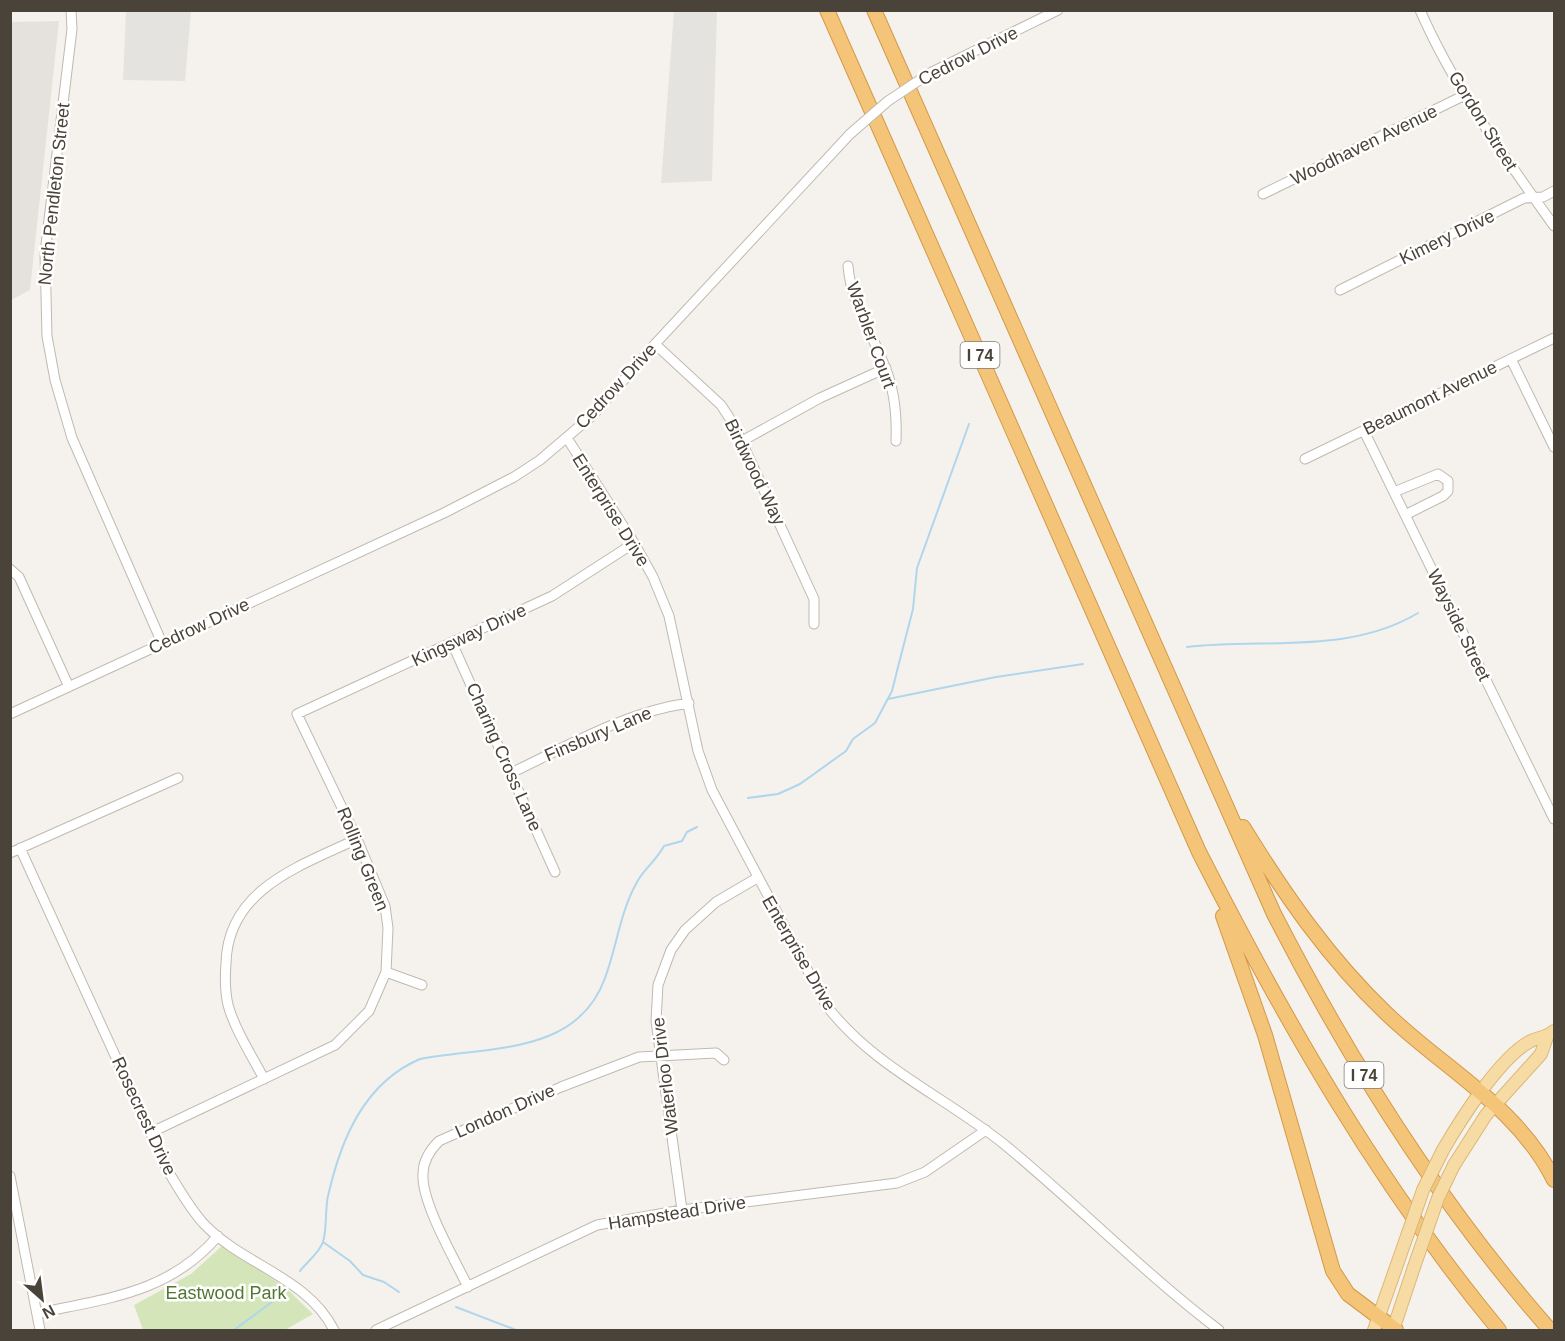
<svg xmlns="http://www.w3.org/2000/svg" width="1565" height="1341" font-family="Helvetica,sans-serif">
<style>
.industrial{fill:#e5e2de}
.green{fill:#d4e6b9}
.parking{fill:#e5e3e0}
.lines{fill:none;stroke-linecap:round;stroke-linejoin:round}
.stream{stroke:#afd6ec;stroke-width:2}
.minor-casing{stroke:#c0b9b0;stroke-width:11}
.major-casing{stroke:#dcb774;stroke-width:14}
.highway-casing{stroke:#d39949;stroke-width:16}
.minor{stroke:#fff;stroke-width:9}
.major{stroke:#f7dba4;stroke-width:12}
.highway{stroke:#f4c579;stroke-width:14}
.minor-bridge-casing{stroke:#c0b9b0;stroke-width:11;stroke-linecap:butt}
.major-bridge-casing{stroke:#dcb774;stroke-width:14;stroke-linecap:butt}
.minor-bridge{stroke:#fff;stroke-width:9}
.major-bridge{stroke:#f7dba4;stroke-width:12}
.labels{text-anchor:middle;stroke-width:5;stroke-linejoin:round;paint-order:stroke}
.shield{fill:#fff;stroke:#807b75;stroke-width:1.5}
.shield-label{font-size:16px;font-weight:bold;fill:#4a433a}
.street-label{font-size:18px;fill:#4a433a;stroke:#fff}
.park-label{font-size:18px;fill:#507831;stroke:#fff}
</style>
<rect width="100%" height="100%" fill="#f5f2ed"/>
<path class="industrial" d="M59 21 30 290 11 300V22Z"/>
<path class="green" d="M223 1245 286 1288 313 1314 285 1330H143L134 1305 191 1274Z"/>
<path class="parking" d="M126 11H191L185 81 123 80Z
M674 11H717L712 181 661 183Z"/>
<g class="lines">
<path class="stream" d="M1187 647C1263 638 1348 655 1418 613
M888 699 996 677 1083 664
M748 798 778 794 800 784 846 751 853 739 875 723 892 691 897 671 913 609 917 568 969 424
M323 1242 350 1261 363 1275 384 1282 399 1292
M300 1271C306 1263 320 1252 323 1242 327 1230 325 1209 328 1196 341 1139 364 1083 420 1059 488 1046 577 1056 605 978 617 946 620 912 637 882 644 869 655 862 664 846L682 841 687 832 697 827
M456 1307 516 1330
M234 1330 284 1293"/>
<g class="minor-casing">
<path id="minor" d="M71 10 72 29 45 253 47 336 55 380 72 438 162 643
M1420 10C1454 88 1505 157 1554 226
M930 73 1058 10
M1263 194 1465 95
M848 266C851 304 872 332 885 367 895 391 897 415 896 441
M1340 290 1524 198 1543 197 1554 191
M655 344 721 405 734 425 814 599V624
M1511 359 1554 447
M1364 431 1554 819
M567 438 634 543 653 577 669 616 698 751 712 790 826 1005C873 1067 946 1097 1005 1145 1078 1205 1144 1273 1219 1330
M742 441 820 398 886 368
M1305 459 1554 338
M1394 492 1438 474 1448 481V491L1443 496 1405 515
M10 569 19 577 69 687
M452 643 555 872
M10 714 444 513 514 477 540 460 594 414 655 344 850 134
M511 773C568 746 625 712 689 703
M20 848 168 1171C179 1189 190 1209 204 1224 243 1265 307 1277 334 1330
M10 853 178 778
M386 972 422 985
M264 1079C252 1056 235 1030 228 1005 225 992 225 976 226 963 228 889 300 866 357 839
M152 1132 335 1045 369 1011 386 972 388 928 385 906 357 839 297 714 552 596 634 543
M10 1176 40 1330
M682 1210 656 1021 658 985 671 950 685 930 716 902 757 878
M468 1287C455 1260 421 1202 423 1174 423 1161 430 1150 439 1141L561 1087 639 1057 716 1053 724 1060
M39 1313C108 1298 169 1293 218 1236
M376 1330 597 1225 682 1210 897 1183 925 1172 986 1130"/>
</g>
<g class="major-casing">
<path id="major" d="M1443 1150C1461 1119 1499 1059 1529 1042 1538 1037 1546 1038 1554 1031
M1454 1165 1486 1115 1541 1054 1547 1037
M1374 1330 1407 1236
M1393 1330 1414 1267"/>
</g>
<g class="highway-casing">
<path id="highway" d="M827 10 1199 852C1285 1021 1378 1184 1499 1330
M874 10 1274 914C1350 1062 1440 1205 1550 1330
M1243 827C1285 895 1329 959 1387 1014 1444 1069 1518 1107 1554 1180
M1223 916 1265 1035 1333 1271 1348 1294 1396 1330"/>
</g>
<use href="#minor" class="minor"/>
<use href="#major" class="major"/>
<use href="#highway" class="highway"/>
<g class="minor-bridge-casing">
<path id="minor-bridge" d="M850 134 888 101 930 73"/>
</g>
<g class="major-bridge-casing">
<path id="major-bridge" d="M1407 1236 1423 1190 1443 1150
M1414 1267 1438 1198 1454 1165"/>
</g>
<use href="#minor-bridge" class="minor-bridge"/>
<use href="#major-bridge" class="major-bridge"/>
</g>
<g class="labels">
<g class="shield">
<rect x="960.5" y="342" width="39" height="26" rx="4.5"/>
<rect x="1344.5" y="1062" width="39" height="26" rx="4.5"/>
</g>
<g class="shield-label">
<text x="980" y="361">I 74</text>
<text x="1364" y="1081">I 74</text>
</g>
<g class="street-label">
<text transform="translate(968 56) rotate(-27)" y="6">Cedrow Drive</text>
<text transform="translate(1483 121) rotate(58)" y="6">Gordon Street</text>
<text transform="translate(1364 145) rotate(-26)" y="6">Woodhaven Avenue</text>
<text transform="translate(54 194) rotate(-84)" y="6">North Pendleton Street</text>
<text transform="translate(1447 237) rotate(-26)" y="6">Kimery Drive</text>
<text transform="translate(871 335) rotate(70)" y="6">Warbler Court</text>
<text transform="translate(616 386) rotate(-47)" y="6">Cedrow Drive</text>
<text transform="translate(1430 398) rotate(-26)" y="6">Beaumont Avenue</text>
<text transform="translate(755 472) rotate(64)" y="6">Birdwood Way</text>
<text transform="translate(611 510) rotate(58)" y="6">Enterprise Drive</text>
<text transform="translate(1459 625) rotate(64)" y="6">Wayside Street</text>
<text transform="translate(199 626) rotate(-25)" y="6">Cedrow Drive</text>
<text transform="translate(469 635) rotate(-25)" y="6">Kingsway Drive</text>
<text transform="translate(598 734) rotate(-23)" y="6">Finsbury Lane</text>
<text transform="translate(504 757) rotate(66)" y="6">Charing Cross Lane</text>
<text transform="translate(363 859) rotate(68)" y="6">Rolling Green</text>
<text transform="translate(799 953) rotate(60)" y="6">Enterprise Drive</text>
<text transform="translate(665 1076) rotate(-97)" y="6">Waterloo Drive</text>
<text transform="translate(505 1111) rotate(-24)" y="6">London Drive</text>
<text transform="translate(144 1116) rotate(65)" y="6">Rosecrest Drive</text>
<text transform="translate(677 1213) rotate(-9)" y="6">Hampstead Drive</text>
</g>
<g class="park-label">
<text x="226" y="1299">Eastwood Park</text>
</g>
</g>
<rect width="1565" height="1341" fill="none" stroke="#4a433a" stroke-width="24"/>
<g transform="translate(42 1299) rotate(152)" stroke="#ffffff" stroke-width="4.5" paint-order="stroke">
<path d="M0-4.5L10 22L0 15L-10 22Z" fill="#4a433a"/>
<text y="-9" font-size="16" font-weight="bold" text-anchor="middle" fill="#4a433a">N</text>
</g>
</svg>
